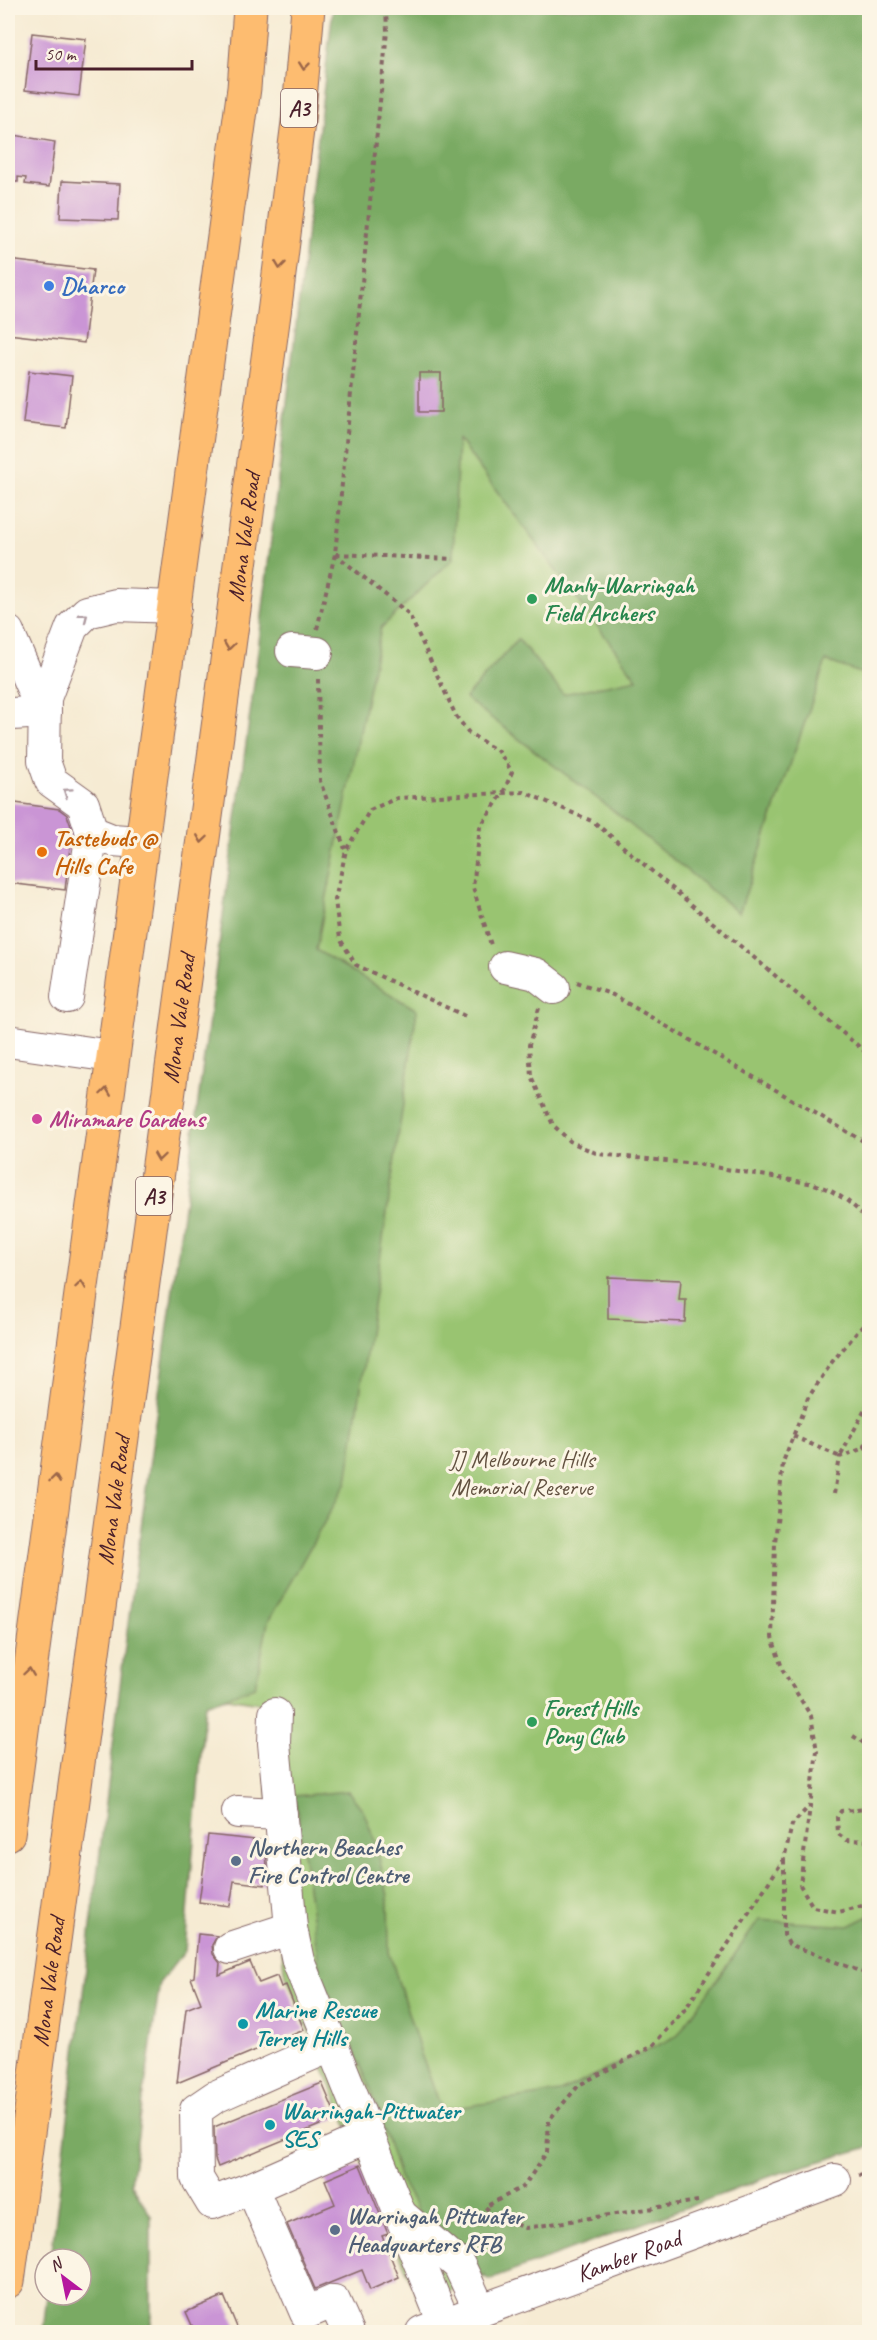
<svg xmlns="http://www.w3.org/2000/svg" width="877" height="2340" font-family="Caveat,sans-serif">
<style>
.green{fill:#99c471;stroke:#72724e;stroke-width:1.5}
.forest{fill:#7aaa63;stroke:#626447;stroke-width:1.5}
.building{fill:#ca95d5}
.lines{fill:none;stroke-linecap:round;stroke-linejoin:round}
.minor-casing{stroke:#866666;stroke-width:34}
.highway-casing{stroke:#866666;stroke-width:35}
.path{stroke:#866666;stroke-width:4;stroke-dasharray:4.5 4.5;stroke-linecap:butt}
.minor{stroke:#fff;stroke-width:32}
.highway{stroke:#fdbc6f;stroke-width:33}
.oneway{stroke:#9b664a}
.oneway2{stroke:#ae9aa0}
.shop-dot{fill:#3f7fe0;stroke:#fcf5e5;stroke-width:2}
.leisure-dot{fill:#2e9e5b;stroke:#fcf5e5;stroke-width:2}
.food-dot{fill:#e8710a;stroke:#fcf5e5;stroke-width:2}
.hotel-dot{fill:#d1479c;stroke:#fcf5e5;stroke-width:2}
.service-dot{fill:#5c6f8a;stroke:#fcf5e5;stroke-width:2}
.culture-dot{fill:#0f9aa8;stroke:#fcf5e5;stroke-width:2}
.labels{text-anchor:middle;stroke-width:6;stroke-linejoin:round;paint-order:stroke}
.shield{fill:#fcf5e5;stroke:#7f5f63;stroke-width:1.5}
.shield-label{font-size:22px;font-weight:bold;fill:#4a1f2b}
.shop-label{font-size:24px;font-weight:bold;fill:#366cbe;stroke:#fcf5e5;text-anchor:start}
.street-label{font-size:24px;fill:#4a1f2b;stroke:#fcf5e5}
.leisure-label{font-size:24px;font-weight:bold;fill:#27864d;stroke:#fcf5e5;text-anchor:start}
.food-label{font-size:24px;font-weight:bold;fill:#c56008;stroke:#fcf5e5;text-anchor:start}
.hotel-label{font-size:24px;font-weight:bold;fill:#b23c85;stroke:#fcf5e5;text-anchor:start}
.park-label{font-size:24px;fill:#625140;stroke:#fcf5e5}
.service-label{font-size:24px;font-weight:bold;fill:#4e5e75;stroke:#fcf5e5;text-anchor:start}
.culture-label{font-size:24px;font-weight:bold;fill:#0d838f;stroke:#fcf5e5;text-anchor:start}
</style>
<rect width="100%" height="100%" fill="#fcf5e5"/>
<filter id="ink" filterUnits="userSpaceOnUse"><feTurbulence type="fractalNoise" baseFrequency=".0167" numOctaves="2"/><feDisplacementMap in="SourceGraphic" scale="12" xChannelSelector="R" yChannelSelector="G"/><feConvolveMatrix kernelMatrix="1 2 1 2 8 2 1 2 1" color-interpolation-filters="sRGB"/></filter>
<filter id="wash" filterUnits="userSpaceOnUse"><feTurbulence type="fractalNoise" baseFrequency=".008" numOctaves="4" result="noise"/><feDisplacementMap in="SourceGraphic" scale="24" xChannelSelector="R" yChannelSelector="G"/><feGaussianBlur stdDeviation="1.35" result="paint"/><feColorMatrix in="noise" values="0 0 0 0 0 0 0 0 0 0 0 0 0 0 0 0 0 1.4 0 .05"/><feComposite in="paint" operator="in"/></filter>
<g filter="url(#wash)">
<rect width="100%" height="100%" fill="#f6ebd3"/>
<path class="green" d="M869 8V2117L420 2304 284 1971 260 1703 139 1684 331 363Z"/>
<path class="forest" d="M333 8H869V676L826 661 739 913 611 809 465 698 518 639 563 694 637 679 458 439 453 559 381 628 316 950 417 1010 347 1482 268 1622 255 1687 205 1704 185 1951 160 1982 131 2183 151 2216V2332H43L47 2295H81V2259H51L122 1669 255 676Z
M348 1791 363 1810 376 1844 388 1896 389 1952 421 2054 442 2110 560 2092 677 2036 759 1920 849 1926 869 1916V2147L777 2174 489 2280 446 2245 423 2220 399 2177 372 2092 320 1972 295 1796Z"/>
<g id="blocks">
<path class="building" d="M32 33 86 39 79 96 25 90Z
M8 134 55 142 49 187 25 184 26 178 18 177V182H8Z
M62 181 120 184 118 220 60 218Z
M8 260 93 270 84 343 8 334Z
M29 371 72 376 66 428 23 423Z
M419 373H441V412H419Z
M8 802 59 809 67 815 72 829 65 890 8 883Z
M608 1277 681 1280 679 1300H686L685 1322 608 1319Z
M208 1835 265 1841 267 1866 265 1885 234 1881 230 1906 199 1902Z
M198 1934 217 1936 212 1945 213 1954 220 1963 219 1975 250 1962 259 1983 277 1976 281 1987 286 1985 304 2030 177 2083 186 2009 201 2003 191 1978 194 1977Z
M322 2083 337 2118 218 2167 215 2159 214 2127Z
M360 2165 388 2234 382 2236 399 2277 370 2290 362 2270 315 2289 287 2224 335 2204 325 2180Z
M224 2296 239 2332H195L186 2312Z"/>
</g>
</g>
<g filter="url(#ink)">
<use href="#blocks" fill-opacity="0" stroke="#866666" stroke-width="1.5"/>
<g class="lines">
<g class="minor-casing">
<g id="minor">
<path d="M8 632 34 692 45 698"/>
<path d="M292 651 317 653"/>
<path d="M12 714 45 712"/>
<path d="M140 842 112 840 92 832 83 804 51 781 44 761 45 698 72 627 87 612 116 605 175 607"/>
<path d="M505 967 536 974 554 988"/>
<path d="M67 997 92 832"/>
<path d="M8 1041 111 1056"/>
<path d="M275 1714 274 1743 291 1928 298 1961 444 2323"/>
<path d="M238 1812 281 1814"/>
<path d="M230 1948 291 1928"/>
<path d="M252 2188 212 2203 197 2178 196 2110 215 2097 330 2046"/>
<path d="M402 2216 459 2265 480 2310"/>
<path d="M348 2332 334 2301 306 2313 252 2188 369 2136"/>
<path id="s1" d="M422 2332 835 2180"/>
</g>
</g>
<g class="highway-casing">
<g id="highway">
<path d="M8 1834 244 88 250 8"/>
<path id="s2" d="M8 2281 275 306 298 122 308 8"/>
</g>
</g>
<path class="path" d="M335 554 409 614 456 716 469 733 499 752 512 772 503 793 480 827 473 888 492 948
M336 554 453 559
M317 629 335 554 387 31 386 8
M318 679 320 781 345 849
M577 982 613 995 870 1145
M539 1008 529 1045 531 1076 553 1125 571 1142 598 1154 696 1164 814 1184C837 1192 856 1204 870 1225
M465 1016 356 965 340 939 335 900 346 850 370 810 397 798 524 792 594 822 863 1050H870
M870 1300 866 1322 832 1362 808 1398 783 1462 775 1543 772 1637 783 1671 811 1716 817 1751 800 1885 813 1907 839 1912 870 1904
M793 1436 840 1457 870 1400
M834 1494 840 1457 864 1448 870 1436
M853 1736 870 1747
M870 1809 841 1811 837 1817 838 1834 847 1840 870 1841
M784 1860V1935L789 1944 862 1972 870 1971
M859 2175 870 2172
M698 2201 526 2228 496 2217 485 2207 524 2186 547 2152 549 2120 579 2085 652 2046 686 2008 784 1859 792 1825 810 1805"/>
<use href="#minor" class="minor"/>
<use href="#highway" class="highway"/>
</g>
<defs><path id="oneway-chevron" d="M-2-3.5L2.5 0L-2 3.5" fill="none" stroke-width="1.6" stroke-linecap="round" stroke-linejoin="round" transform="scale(1.5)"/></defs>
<g class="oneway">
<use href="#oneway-chevron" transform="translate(304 66) rotate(96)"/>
<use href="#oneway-chevron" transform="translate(280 265) rotate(97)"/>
<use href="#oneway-chevron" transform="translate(229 646) rotate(98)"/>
<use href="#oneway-chevron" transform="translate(202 839) rotate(98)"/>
<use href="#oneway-chevron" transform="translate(106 1092) rotate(-82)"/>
<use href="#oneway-chevron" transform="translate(159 1157) rotate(98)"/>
<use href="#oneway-chevron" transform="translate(81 1285) rotate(-82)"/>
<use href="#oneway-chevron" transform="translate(55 1479) rotate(-82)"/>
<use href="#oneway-chevron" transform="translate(29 1672) rotate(-82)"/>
</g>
<g class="oneway2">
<use href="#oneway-chevron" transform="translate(84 617) rotate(-38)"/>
<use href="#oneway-chevron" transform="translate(67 792) rotate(-145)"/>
</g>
</g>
<circle class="shop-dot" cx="49" cy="286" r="6"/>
<g class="leisure-dot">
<circle cx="532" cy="599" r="6"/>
<circle cx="532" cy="1722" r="6"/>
</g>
<circle class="food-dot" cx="42" cy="852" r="6"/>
<circle class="hotel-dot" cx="37" cy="1119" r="6"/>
<g class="service-dot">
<circle cx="236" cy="1861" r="6"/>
<circle cx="335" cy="2230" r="6"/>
</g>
<g class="culture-dot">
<circle cx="243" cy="2024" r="6"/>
<circle cx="270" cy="2125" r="6"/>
</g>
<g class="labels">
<g class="shield">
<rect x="281" y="89" width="36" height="38" rx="4.5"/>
<rect x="136" y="1177" width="36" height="38" rx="4.5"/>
</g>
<g class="shield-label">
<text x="299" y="116">A3</text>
<text x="154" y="1204">A3</text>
</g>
<g class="shop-label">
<text x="61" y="294">Dharco</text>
</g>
<g class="street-label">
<text dy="8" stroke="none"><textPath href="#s2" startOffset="1760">Mona Vale Road</textPath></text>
<text dy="8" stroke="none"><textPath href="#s2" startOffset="1274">Mona Vale Road</textPath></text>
<text dy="8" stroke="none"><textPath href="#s2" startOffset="788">Mona Vale Road</textPath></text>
<text dy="8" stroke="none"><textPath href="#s2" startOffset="302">Mona Vale Road</textPath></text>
<text dy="8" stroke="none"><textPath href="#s1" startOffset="220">Kamber Road</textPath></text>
</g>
<g class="leisure-label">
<text x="544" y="593">Manly-Warringah<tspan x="544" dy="28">Field Archers</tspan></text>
<text x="544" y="1716">Forest Hills<tspan x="544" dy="28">Pony Club</tspan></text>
</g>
<g class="food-label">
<text x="54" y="846">Tastebuds @<tspan x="54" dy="28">Hills Cafe</tspan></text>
</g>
<g class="hotel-label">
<text x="49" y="1127">Miramare Gardens</text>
</g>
<g class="park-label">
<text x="522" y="1467">JJ Melbourne Hills<tspan x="522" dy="28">Memorial Reserve</tspan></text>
</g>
<g class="service-label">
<text x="248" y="1855">Northern Beaches<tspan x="248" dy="28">Fire Control Centre</tspan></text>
<text x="347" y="2224">Warringah Pittwater<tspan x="347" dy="28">Headquarters RFB</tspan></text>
</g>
<g class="culture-label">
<text x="255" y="2018">Marine Rescue<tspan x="255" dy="28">Terrey Hills</tspan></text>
<text x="282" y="2119">Warringah-Pittwater<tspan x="282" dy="28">SES</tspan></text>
</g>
</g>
<rect width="877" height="2340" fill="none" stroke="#fcf5e5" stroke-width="30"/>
<g transform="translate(63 2277) rotate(328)"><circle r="28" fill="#fcf5e5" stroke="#b59f9b" stroke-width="1.5"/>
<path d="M0-4.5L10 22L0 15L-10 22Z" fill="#b5179e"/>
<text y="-9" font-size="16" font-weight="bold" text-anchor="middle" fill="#4a1f2b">N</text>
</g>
<path d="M36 60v9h156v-9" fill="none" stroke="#4a1f2b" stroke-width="3"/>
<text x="45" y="60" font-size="18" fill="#4a1f2b" stroke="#fcf5e5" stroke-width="4.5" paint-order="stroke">50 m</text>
</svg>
